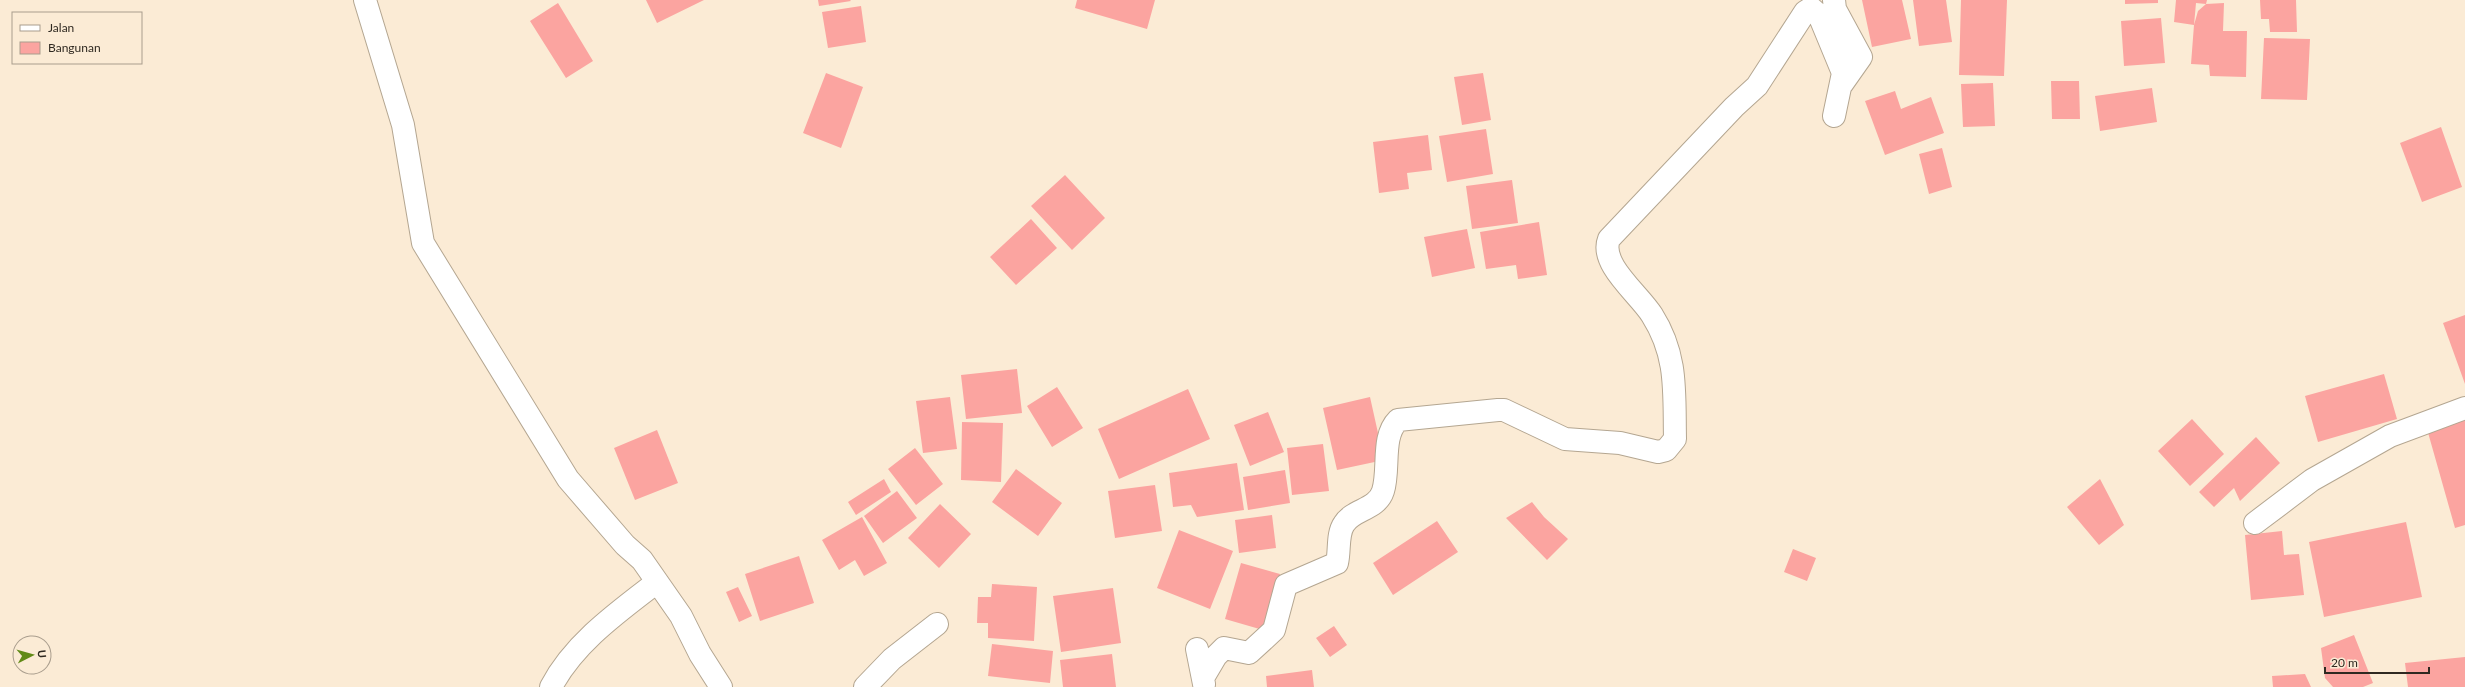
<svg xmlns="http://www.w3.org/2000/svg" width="2465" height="687" font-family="Lato,sans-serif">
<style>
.building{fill:#fba4a0}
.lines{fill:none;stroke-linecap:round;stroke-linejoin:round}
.minor-casing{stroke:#b4a691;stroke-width:24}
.minor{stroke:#fff;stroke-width:22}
</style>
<rect width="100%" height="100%" fill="#fbebd5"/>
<path class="building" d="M646 0H704L657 23Z
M818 0H850L851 1 819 6Z
M1077 0H1155L1147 29 1075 8Z
M1862 0H1902L1911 39 1872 47Z
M1913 0H1946L1952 42 1919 46Z
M1961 0H2007L2004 76 1959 75Z
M2125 0H2158V3L2125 4Z
M2176 0H2207L2206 4 2196 3 2194 25 2198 11 2206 4 2224 3 2223 31H2247L2246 77 2210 76 2209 65 2191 64 2194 25 2174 22Z
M2260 0H2296L2297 32H2270L2269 19H2261Z
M558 3 593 61 566 78 530 21Z
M861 6 866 42 828 48 822 12Z
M2161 18 2165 63 2124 66 2121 21Z
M2264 38 2310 39 2307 100 2261 99Z
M826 73 863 87 841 148 803 133Z
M1483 73 1491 120 1462 125 1454 77Z
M2051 81H2079L2080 119H2052Z
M1993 83 1995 126 1963 127 1961 84Z
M2152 88 2157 122 2100 131 2095 96Z
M1895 91 1901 109 1931 97 1944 133 1885 155 1865 101Z
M2441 127 2462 187 2422 202 2400 143Z
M1486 129 1493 174 1447 182 1439 136Z
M1428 135 1432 170 1407 173 1409 189 1379 193 1373 142Z
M1942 148 1952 187 1929 194 1919 154Z
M1065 175 1105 218 1072 250 1031 206Z
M1512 180 1518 223 1472 229 1466 186Z
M1031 219 1057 248 1016 285 990 257Z
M1539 222 1547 275 1518 279 1516 265 1486 269 1480 232Z
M1467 229 1475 268 1432 277 1424 237Z
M2465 315V384L2443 323Z
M1017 369 1022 413 966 419 961 375Z
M2384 374 2397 419 2318 442 2305 396Z
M1057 387 1083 428 1052 447 1027 406Z
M1188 389 1210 439 1119 479 1098 429Z
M950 397 957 449 923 453 916 401Z
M1370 397 1384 460 1337 470 1323 408Z
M1268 412 1284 452 1250 466 1234 425Z
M2465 418V525L2455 528 2427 429Z
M2192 419 2224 454 2190 486 2158 451Z
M962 422 1003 423 1001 482 961 480Z
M657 430 678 483 635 500 614 448Z
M2256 437 2280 463 2240 501 2234 488 2214 507 2199 492Z
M1323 444 1329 491 1292 495 1287 448Z
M915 448 943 484 916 505 888 469Z
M1237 463 1244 510 1197 517 1191 505 1173 507 1169 473Z
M1016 469 1062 503 1038 536 992 502Z
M1285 470 1290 503 1248 510 1243 477Z
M884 479 891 492 856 515 848 502Z
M2100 479 2124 525 2099 545 2067 507Z
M1155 485 1162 531 1115 538 1108 491Z
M897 491 917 518 883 543 864 516Z
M1532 502 1544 517 1568 539 1547 560 1506 518Z
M940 504 971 534 939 568 908 538Z
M1272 515 1276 548 1239 553 1235 520Z
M862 517 887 563 864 576 855 560 839 570 822 540Z
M1437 521 1458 552 1393 595 1373 563Z
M2406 522 2422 597 2324 617 2309 542Z
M1179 530 1233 551 1210 609 1157 588Z
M2282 531 2284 555 2299 554 2304 595 2251 600 2245 535Z
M1793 549 1816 558 1807 581 1784 572Z
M799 556 814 603 760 621 745 574Z
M1241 563 1280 574 1263 630 1225 619Z
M992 584 1037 587 1034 641 988 638V623H977L978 597H991Z
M738 587 752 616 739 622 726 592Z
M1113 588 1121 643 1061 652 1053 596Z
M1334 626 1347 645 1330 657 1316 638Z
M2354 635 2373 683 2363 687H2333L2325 678 2321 648Z
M992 644 1053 651 1050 683 988 676Z
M1112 654 1116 687H1063L1060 660Z
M2465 657V687H2408L2405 663Z
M1312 670 1314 687H1267L1266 676Z
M2305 674 2311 687H2273L2272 676Z"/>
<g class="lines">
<g class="minor-casing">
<path id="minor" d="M365 0 403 125 423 243 568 479 625 545 642 560 681 616 700 654 721 687
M1834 0 1835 9 1861 57 1842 84
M2255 523 2312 480 2390 436 2465 408
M1197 649 1204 684
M1203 678 1216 656 1224 648 1249 653 1274 630 1286 585 1337 563C1340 551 1337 534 1344 524 1353 509 1377 510 1383 491 1390 469 1381 437 1398 420L1498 410H1504L1565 439 1620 443 1658 452 1666 450 1675 439C1674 392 1678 356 1652 315 1639 294 1599 264 1609 239L1734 107 1757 86 1805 12 1811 8 1819 15 1843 73 1834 116
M551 687C574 643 618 612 657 582
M865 687 892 659 937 624"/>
</g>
<use href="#minor" class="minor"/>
</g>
<rect x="12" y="12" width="130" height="52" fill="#fbebd5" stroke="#a99d8d"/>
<rect x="20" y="25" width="20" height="6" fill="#ffffff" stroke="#a99d8d"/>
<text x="48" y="32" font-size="12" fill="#2f2921">Jalan</text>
<rect x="20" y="42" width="20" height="12" fill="#fba4a0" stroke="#a99d8d"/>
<text x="48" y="52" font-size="12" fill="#2f2921">Bangunan</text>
<g transform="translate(32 655) rotate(84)"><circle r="19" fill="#fbebd5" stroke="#a99d8d"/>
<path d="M0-3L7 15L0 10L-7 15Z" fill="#618a16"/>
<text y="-6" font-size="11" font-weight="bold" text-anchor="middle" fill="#2f2921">U</text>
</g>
<path d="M2325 667v6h104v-6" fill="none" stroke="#2f2921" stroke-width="2"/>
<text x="2331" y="667" font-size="12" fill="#2f2921" stroke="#fbebd5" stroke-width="3" paint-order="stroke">20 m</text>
</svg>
